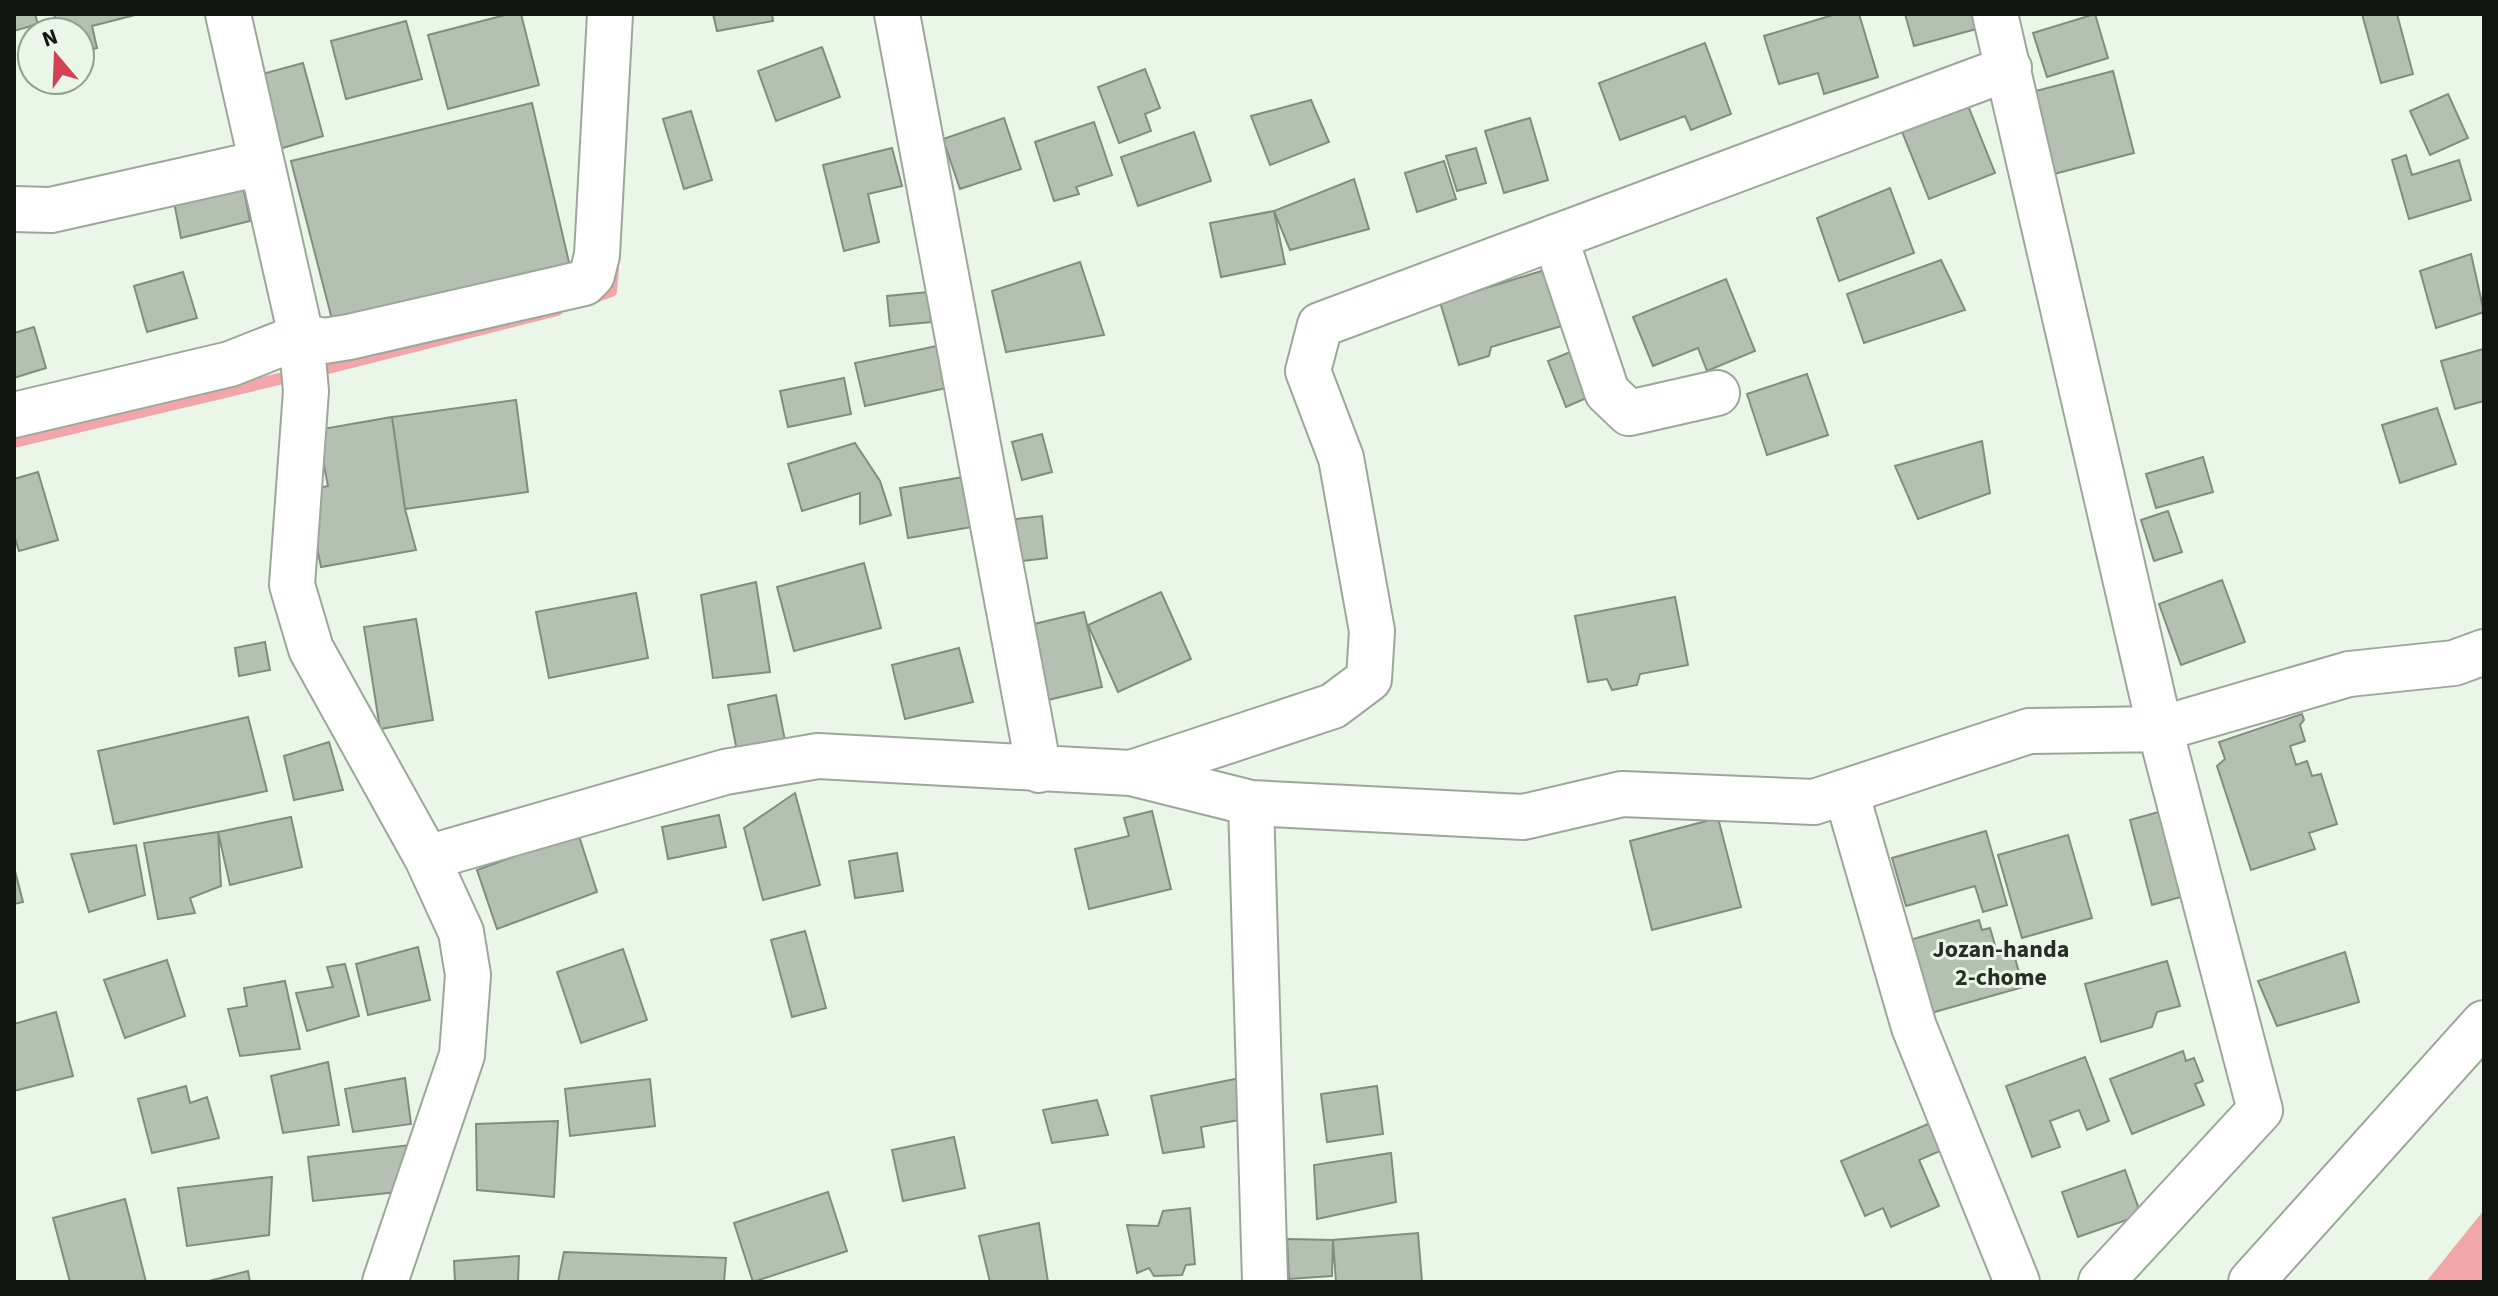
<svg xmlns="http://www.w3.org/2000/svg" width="2498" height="1296" font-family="'Source Sans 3',sans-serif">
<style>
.water{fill:#f2a6a9}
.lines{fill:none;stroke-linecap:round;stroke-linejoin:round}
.stream{stroke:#f2a6a9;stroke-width:12}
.building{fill:#b4c0b2;stroke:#828d80;stroke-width:2}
.street-casing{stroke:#9ca79a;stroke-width:48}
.street{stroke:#fff;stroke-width:44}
.labels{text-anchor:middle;stroke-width:6;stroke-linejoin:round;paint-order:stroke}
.neighbourhood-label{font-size:24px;font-weight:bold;fill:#262f24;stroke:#eaf6e8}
</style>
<rect width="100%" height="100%" fill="#eaf6e8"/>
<path class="water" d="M2484 1210V1282H2426Z"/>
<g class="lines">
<path class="stream" d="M590 299 611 291 613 269
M328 368 557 310
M14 442 279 379"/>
</g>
<path class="building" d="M14 14H35L38 24 14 31Z
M54 14H139L92 26 97 48 80 52V32H59Z
M509 14H521L539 85 448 109 428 35Z
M713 14H772L773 21 717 31Z
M1836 14H1859L1878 77 1824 94 1818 73 1779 84 1764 36Z
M1905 14H1977L1980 28 1914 46Z
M2095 14 2108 58 2047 77 2033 33Z
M2362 14H2397L2413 74 2381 83Z
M406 21 422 79 346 99 331 41Z
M1705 43 1731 114 1691 130 1685 116 1620 140 1599 83Z
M822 47 840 97 776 121 758 71Z
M303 63 323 136 276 150 255 76Z
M1145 69 1160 108 1145 114 1151 131 1119 143 1098 87Z
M2113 71 2134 153 2054 174 2032 92Z
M2448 94 2468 138 2430 155 2410 111Z
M1965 98 1995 173 1929 199 1899 124Z
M1311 100 1329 142 1270 165 1251 116Z
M532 103 571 271 334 327 291 161Z
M691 111 712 180 684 189 663 119Z
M1004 118 1021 169 960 189 943 139Z
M1530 118 1548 180 1504 193 1485 131Z
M1094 122 1112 175 1076 187 1079 194 1054 201 1035 142Z
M1194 132 1211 181 1138 206 1121 157Z
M892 148 902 186 868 194 879 242 844 251 823 165Z
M1476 148 1486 183 1457 191 1446 156Z
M2406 155 2412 175 2459 160 2471 200 2409 219 2392 160Z
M1444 161 1456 199 1417 212 1405 173Z
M1354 179 1369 229 1290 250 1274 211Z
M242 181 250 221 181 238 173 197Z
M1890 188 1914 253 1839 281 1817 218Z
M1274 211 1285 264 1221 277 1210 223Z
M2471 254 2484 312 2436 328 2420 271Z
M1941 260 1965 310 1864 343 1847 294Z
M1080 262 1104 335 1006 352 992 291Z
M1548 269 1565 325 1491 347 1489 356 1459 365 1440 302Z
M183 272 197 318 147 332 134 286Z
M1726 279 1755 351 1707 371 1698 348 1653 366 1633 317Z
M928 292 931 322 890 326 887 296Z
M34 327 46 368 14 378V333Z
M937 346 946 388 865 406 855 363Z
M1580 348 1598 393 1566 407 1548 361Z
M2483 349 2484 401 2455 409 2441 361Z
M1807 374 1828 435 1767 455 1747 394Z
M844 378 851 414 788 427 780 391Z
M516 400 528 492 405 509 392 417Z
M2437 408 2456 464 2400 483 2382 425Z
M392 417 405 509 416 550 321 567 306 491 328 486 317 430Z
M1042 434 1052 472 1022 480 1012 442Z
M1982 441 1990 493 1918 519 1895 466Z
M855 443 880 481 891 515 860 524V493L802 511 788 464Z
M2203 457 2213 492 2156 508 2146 474Z
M38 472 58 540 19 551 14 535V479Z
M963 477 972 527 908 538 900 488Z
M2168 511 2182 552 2154 561 2141 520Z
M1042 516 1047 558 1013 562 1008 520Z
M864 563 881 628 794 651 777 587Z
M2222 580 2245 642 2181 665 2159 604Z
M756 582 770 672 713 678 701 595Z
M1161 592 1191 659 1118 692 1088 625Z
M636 593 648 658 549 678 536 612Z
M1675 597 1688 665 1640 674 1637 685 1612 690 1607 679 1588 682 1575 616Z
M1084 612 1102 687 1048 700 1030 625Z
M416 619 433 720 380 729 364 627Z
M265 642 270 670 239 676 235 648Z
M959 648 973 702 905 719 892 665Z
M776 695 785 741 737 751 728 705Z
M2302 714 2304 720 2300 725 2305 741 2290 746 2296 765 2307 761 2312 776 2321 774 2337 824 2309 833 2315 849 2251 870 2217 766 2225 759 2219 742Z
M248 717 267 791 114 824 98 751Z
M329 742 343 790 294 800 284 756Z
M795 793 820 885 763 900 744 828Z
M2173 808 2195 893 2152 905 2130 820Z
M1152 811 1171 889 1089 909 1075 849 1129 836 1124 818Z
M719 815 726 847 668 859 662 827Z
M291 817 302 867 230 885 218 832Z
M1718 818 1741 907 1652 930 1630 841Z
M1986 831 2007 905 1983 912 1975 886 1906 906 1892 858Z
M218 832 221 886 190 898 195 913 158 919 144 843Z
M578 833 597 892 497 929 477 870Z
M2068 835 2092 918 2022 938 1998 855Z
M136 845 145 895 89 912 71 854Z
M897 853 903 891 855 898 849 861Z
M14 867 23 902 14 904Z
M1979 920 1982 930 1990 928 1997 952 2012 947 2023 987 1931 1013 1910 940Z
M805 931 826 1008 792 1017 771 940Z
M418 947 430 1000 368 1015 356 964Z
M623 949 647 1020 581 1043 557 972Z
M2345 952 2359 1002 2277 1026 2258 981Z
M167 960 185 1016 125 1038 104 980Z
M2167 961 2180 1006 2157 1012 2152 1027 2101 1042 2085 984Z
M345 964 359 1016 307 1031 296 993 333 987 327 967Z
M285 981 300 1049 240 1056 228 1009 247 1006 244 988Z
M56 1012 73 1076 14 1091V1024Z
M2183 1051 2186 1061 2194 1058 2203 1081 2195 1084 2204 1105 2132 1134 2110 1079Z
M2085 1057 2109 1121 2087 1130 2079 1110 2050 1121 2060 1147 2032 1157 2006 1086Z
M328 1062 339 1125 283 1133 271 1076Z
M405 1078 411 1124 353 1132 345 1089Z
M1240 1078 1250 1118 1201 1127 1204 1147 1163 1153 1151 1096Z
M650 1079 655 1126 570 1136 565 1089Z
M186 1086 190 1103 207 1097 219 1138 152 1153 138 1099Z
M1377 1086 1383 1134 1327 1142 1321 1094Z
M1097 1100 1108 1135 1052 1143 1043 1110Z
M1942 1118 1954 1145 1919 1160 1939 1206 1891 1227 1883 1208 1865 1216 1841 1161Z
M558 1121 554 1197 477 1190 476 1124Z
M954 1137 965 1188 903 1201 892 1150Z
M410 1145 416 1190 313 1201 308 1157Z
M1391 1153 1396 1202 1317 1219 1314 1165Z
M2125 1170 2141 1215 2078 1237 2062 1192Z
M272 1177 269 1235 187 1246 178 1188Z
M828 1192 847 1251 753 1282 734 1223Z
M125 1199 146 1282H70L53 1218Z
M1190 1208 1195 1264 1186 1265 1182 1275 1154 1276 1149 1268 1137 1273 1127 1225 1158 1226 1163 1211Z
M1039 1223 1048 1282H990L979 1236Z
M1418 1233 1422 1282H1336L1333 1240Z
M1287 1239 1333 1240 1332 1276 1289 1279Z
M564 1252 726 1258 724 1282H558Z
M519 1256 518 1282H455L454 1261Z
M248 1271 250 1282H205Z"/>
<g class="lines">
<g class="street-casing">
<path id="street" d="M228 14 301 336 306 391 292 585 311 649 427 858 461 932 468 975 462 1055 385 1282
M897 14 1039 770
M1995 14 2160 729 2260 1110 2101 1282
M14 209 51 210 261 163
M1555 237 1607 392 1629 413 1717 393
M14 415 230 364 301 336 324 341 349 337 584 283 592 275 597 255 610 14
M1131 773 1333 706 1369 679 1372 631 1341 458 1308 371 1320 325 2009 68
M1846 792 1914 1027 2017 1282
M1251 803 1265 1282
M427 858 725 772 818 756 1131 773 1251 803 1523 817 1622 794 1814 802 2029 731 2160 729 2349 674 2454 663 2484 652
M2251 1282 2484 1023"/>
</g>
<use href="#street" class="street"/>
</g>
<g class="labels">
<g class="neighbourhood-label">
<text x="2001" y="957">Jozan-handa<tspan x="2001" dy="28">2-chome</tspan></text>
</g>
</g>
<rect width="2498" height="1296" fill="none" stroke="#111510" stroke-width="32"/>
<g transform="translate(56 56) rotate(341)"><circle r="38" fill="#eaf6e8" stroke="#939c92" stroke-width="2"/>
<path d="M0-6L14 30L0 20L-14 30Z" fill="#d24256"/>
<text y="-12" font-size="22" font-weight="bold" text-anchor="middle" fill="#111510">N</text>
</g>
</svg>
